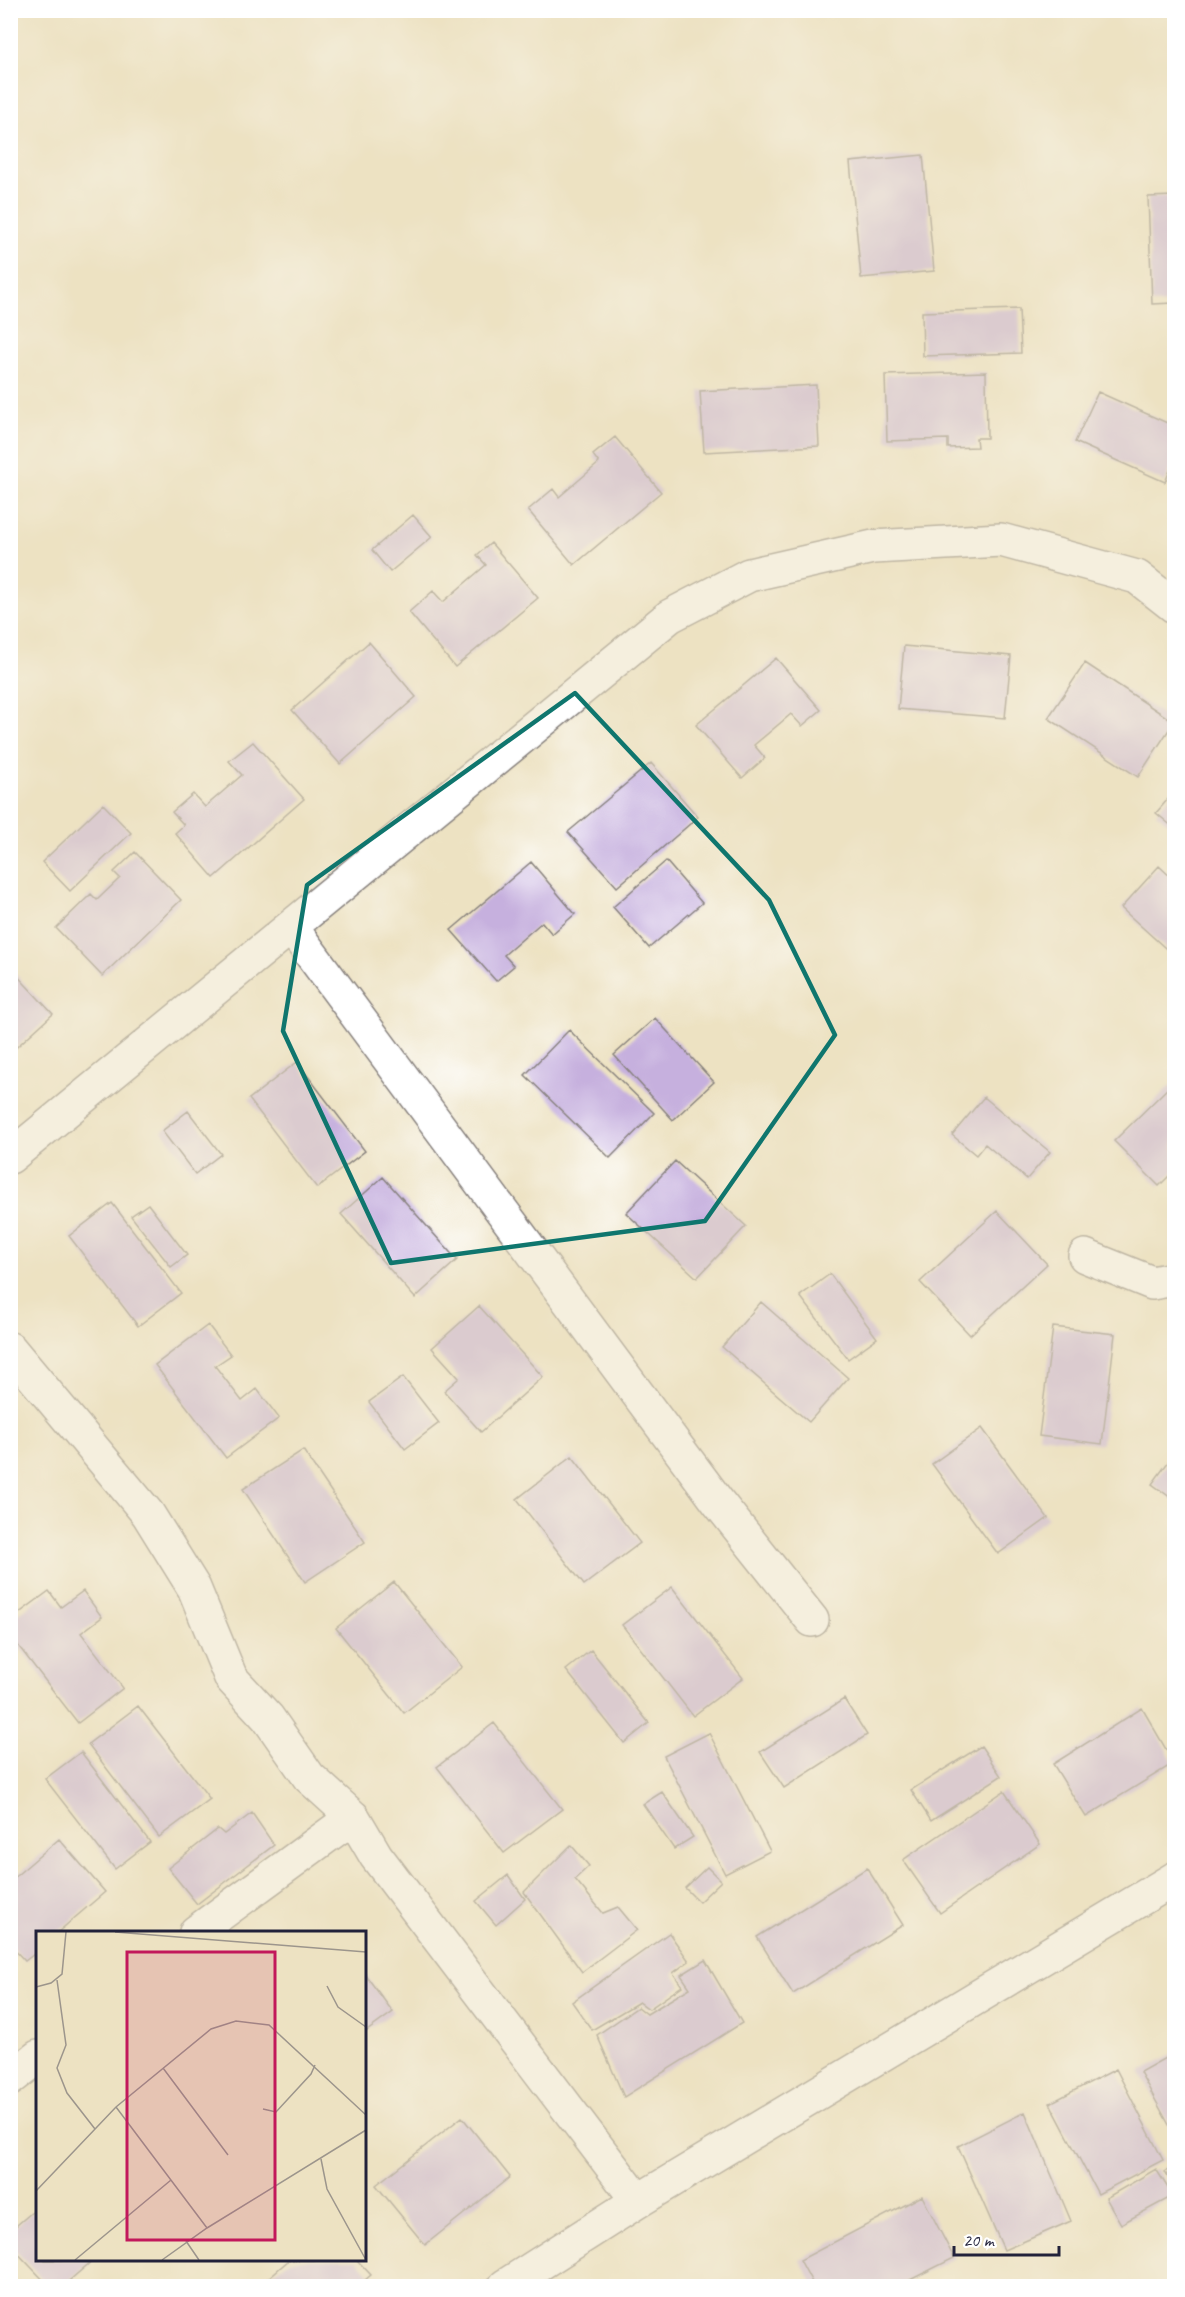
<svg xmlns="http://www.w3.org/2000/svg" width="1185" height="2297" font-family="Caveat,sans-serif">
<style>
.building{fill:#c6b0de}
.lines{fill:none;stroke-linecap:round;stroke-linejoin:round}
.minor-casing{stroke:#88827e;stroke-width:36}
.minor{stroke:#fff;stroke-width:33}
.marked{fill:none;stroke:#0f766e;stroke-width:4.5;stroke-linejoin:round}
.inset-road{fill:none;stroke:#9c958c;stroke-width:1.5}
.view{fill:#c2185b;fill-opacity:0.15;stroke:#c2185b;stroke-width:3}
.inset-edge{fill:none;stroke:#22223b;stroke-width:3}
</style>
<rect width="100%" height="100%" fill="#fff"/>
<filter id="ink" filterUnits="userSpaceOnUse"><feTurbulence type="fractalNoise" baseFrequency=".0167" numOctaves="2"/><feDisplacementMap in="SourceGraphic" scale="12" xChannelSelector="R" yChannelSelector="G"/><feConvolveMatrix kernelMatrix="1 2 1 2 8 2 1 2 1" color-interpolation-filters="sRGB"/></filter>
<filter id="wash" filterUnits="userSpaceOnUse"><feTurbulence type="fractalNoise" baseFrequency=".008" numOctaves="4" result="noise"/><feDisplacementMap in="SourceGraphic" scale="24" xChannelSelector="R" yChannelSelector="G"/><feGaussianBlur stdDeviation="1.35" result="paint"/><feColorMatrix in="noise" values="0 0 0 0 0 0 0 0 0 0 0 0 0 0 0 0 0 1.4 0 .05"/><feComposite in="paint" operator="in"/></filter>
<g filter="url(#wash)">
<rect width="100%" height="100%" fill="#ede2c2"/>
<g id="blocks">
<path class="building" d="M923 155 934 271 861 278 850 162Z
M1174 196V303L1152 304 1148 197Z
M1019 309 1021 353 923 356 922 312Z
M986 372 987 438H976L977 447 948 448V439L887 441 885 375Z
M816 385 819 446 704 452 700 391Z
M1098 392 1174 426V461L1165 482 1075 442Z
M615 437 661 492 574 565 528 510 553 489 559 497 599 463 593 455Z
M413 515 432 537 390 572 372 550Z
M491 543 538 598 455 667 409 612 433 591 443 602 486 565 477 555Z
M369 642 416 697 340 764 292 710Z
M904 646 1011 656 1005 718 898 709Z
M776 658 821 710 802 726 791 714 754 745 765 758 742 778 696 725Z
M1085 663 1174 722 1138 777 1048 718Z
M253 742 304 799 214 878 175 833 184 825 172 812 193 794 205 807 242 775 229 761Z
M651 763 698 817 617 887 568 832Z
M1174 792V828L1156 813Z
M103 804 131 833 70 891 42 862Z
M135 852 181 900 102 976 56 928 91 894 97 900 120 878 114 872Z
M666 861 702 903 649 948 613 907Z
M531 862 575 914 552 934 542 922 504 955 514 966 496 981 451 930Z
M1159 866 1174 880V956L1121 908Z
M10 968 53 1014 10 1053Z
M655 1018 714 1082 673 1120 614 1055Z
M569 1030 654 1113 610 1158 525 1075Z
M297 1062 365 1151 317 1188 249 1099Z
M1174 1082V1171L1159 1186 1114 1141Z
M984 1097 1050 1152 1027 1179 985 1144 976 1155 952 1135Z
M188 1111 221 1154 195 1174 162 1131Z
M675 1161 746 1226 697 1278 626 1213Z
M383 1177 457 1260 415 1298 341 1214Z
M112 1203 181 1293 138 1326 69 1236Z
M148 1204 187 1255 171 1267 131 1216Z
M997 1211 1047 1264 970 1335 920 1282Z
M830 1274 877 1338 848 1359 800 1296Z
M761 1302 848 1378 809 1422 722 1347Z
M479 1306 543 1377 481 1432 444 1391 459 1378 432 1348Z
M208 1325 231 1355 215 1366 242 1401 257 1389 279 1418 226 1458 155 1365Z
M1053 1327 1115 1334 1102 1444 1039 1436Z
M403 1377 439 1423 405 1449 369 1402Z
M982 1428 1048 1518 998 1554 932 1464Z
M303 1450 365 1542 305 1582 243 1489Z
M1174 1454V1500L1152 1484Z
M572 1456 640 1543 584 1585 517 1499Z
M394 1582 462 1667 404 1713 336 1628Z
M672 1587 743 1678 693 1716 622 1625Z
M49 1591 61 1607 83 1591 102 1617 81 1633 123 1688 78 1723 10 1635V1620Z
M591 1650 649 1723 624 1743 566 1670Z
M844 1699 867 1735 784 1788 760 1752Z
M138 1706 210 1799 159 1837 88 1744Z
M1142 1708 1174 1763 1086 1817 1053 1764Z
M494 1723 562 1809 504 1853 437 1767Z
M709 1733 770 1851 725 1874 664 1756Z
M981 1746 1001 1776 931 1821 911 1790Z
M81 1752 150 1842 115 1869 45 1779Z
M1004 1791 1040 1844 940 1913 903 1860Z
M662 1792 693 1837 674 1849 643 1804Z
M252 1813 274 1845 197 1904 168 1868 218 1829 224 1834Z
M59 1839 105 1892 58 1932H38V1951L25 1961 10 1945V1881Z
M571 1845 589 1866 575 1879 603 1913 618 1907 637 1930 582 1972 524 1892Z
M707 1867 721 1881 699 1902 685 1888Z
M867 1868 903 1925 793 1994 757 1937Z
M508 1875 525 1899 496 1925 476 1901Z
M669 1933 689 1961 673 1973 682 1986 649 2009 639 2002 592 2030 572 2002Z
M705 1960 742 2023 624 2097 597 2035 638 2007 647 2014 690 1988 681 1975Z
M364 1973 393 2012 364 2033Z
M1174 2053V2134L1140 2072Z
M1116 2069 1163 2160 1098 2194 1050 2103Z
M1025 2112 1071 2221 1004 2250 958 2146Z
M462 2117 510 2177 425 2245 376 2185Z
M1174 2166V2188L1165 2172Z
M1156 2169 1173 2196 1121 2224 1106 2198Z
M922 2196 954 2258 898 2286H814L800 2260Z
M38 2207V2260H93L63 2286H49L10 2245V2231Z
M289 2260H357L371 2275 358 2286H259Z"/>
</g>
</g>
<g filter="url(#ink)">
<use href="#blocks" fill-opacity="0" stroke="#88827e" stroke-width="1.5"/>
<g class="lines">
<g class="minor-casing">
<path id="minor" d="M291 927 718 1502 812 1620
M10 1157 670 616 749 575 873 547 1001 540 1137 577 1174 606
M1085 1256 1152 1283 1174 1279
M10 1349 148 1514 194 1588 231 1678 268 1718 309 1777 353 1817 376 1856 638 2201
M196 1932 353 1817
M10 2079 38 2057
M505 2286 638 2201 1174 1879"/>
</g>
<use href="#minor" class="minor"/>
</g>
</g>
<path d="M0 0H1185V2297H0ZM575 693 769 900 835 1035 705 1221 391 1263 283 1031 307 885Z" fill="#ede2c2" fill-opacity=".55" fill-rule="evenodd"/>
<path class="marked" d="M575 693 769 900 835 1035 705 1221 391 1263 283 1031 307 885Z"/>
<g transform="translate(36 1931)">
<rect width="330" height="330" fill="#ede2c2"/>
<path class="inset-road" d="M79 1 330 21M21 49 30 114 21 137 31 162 59 198M291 55 302 76 330 96M0 56 15 52 26 43 30 1M127 137 192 224M80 176 171 297M227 178 240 181 275 143 279 134M285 228 291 258 330 329M0 260 80 176 175 98 200 90 233 94 330 184M150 310 163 329M39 329 135 249M126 329 171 297 330 199"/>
<path class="view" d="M91 21H239V309H91Z"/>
<rect width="330" height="330" class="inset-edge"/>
</g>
<rect width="1185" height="2297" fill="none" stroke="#fff" stroke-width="36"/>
<path d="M954 2246v9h105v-9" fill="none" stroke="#22223b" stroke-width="3"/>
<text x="963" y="2246" font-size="18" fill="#22223b" stroke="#ffffff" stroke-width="4.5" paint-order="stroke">20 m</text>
</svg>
